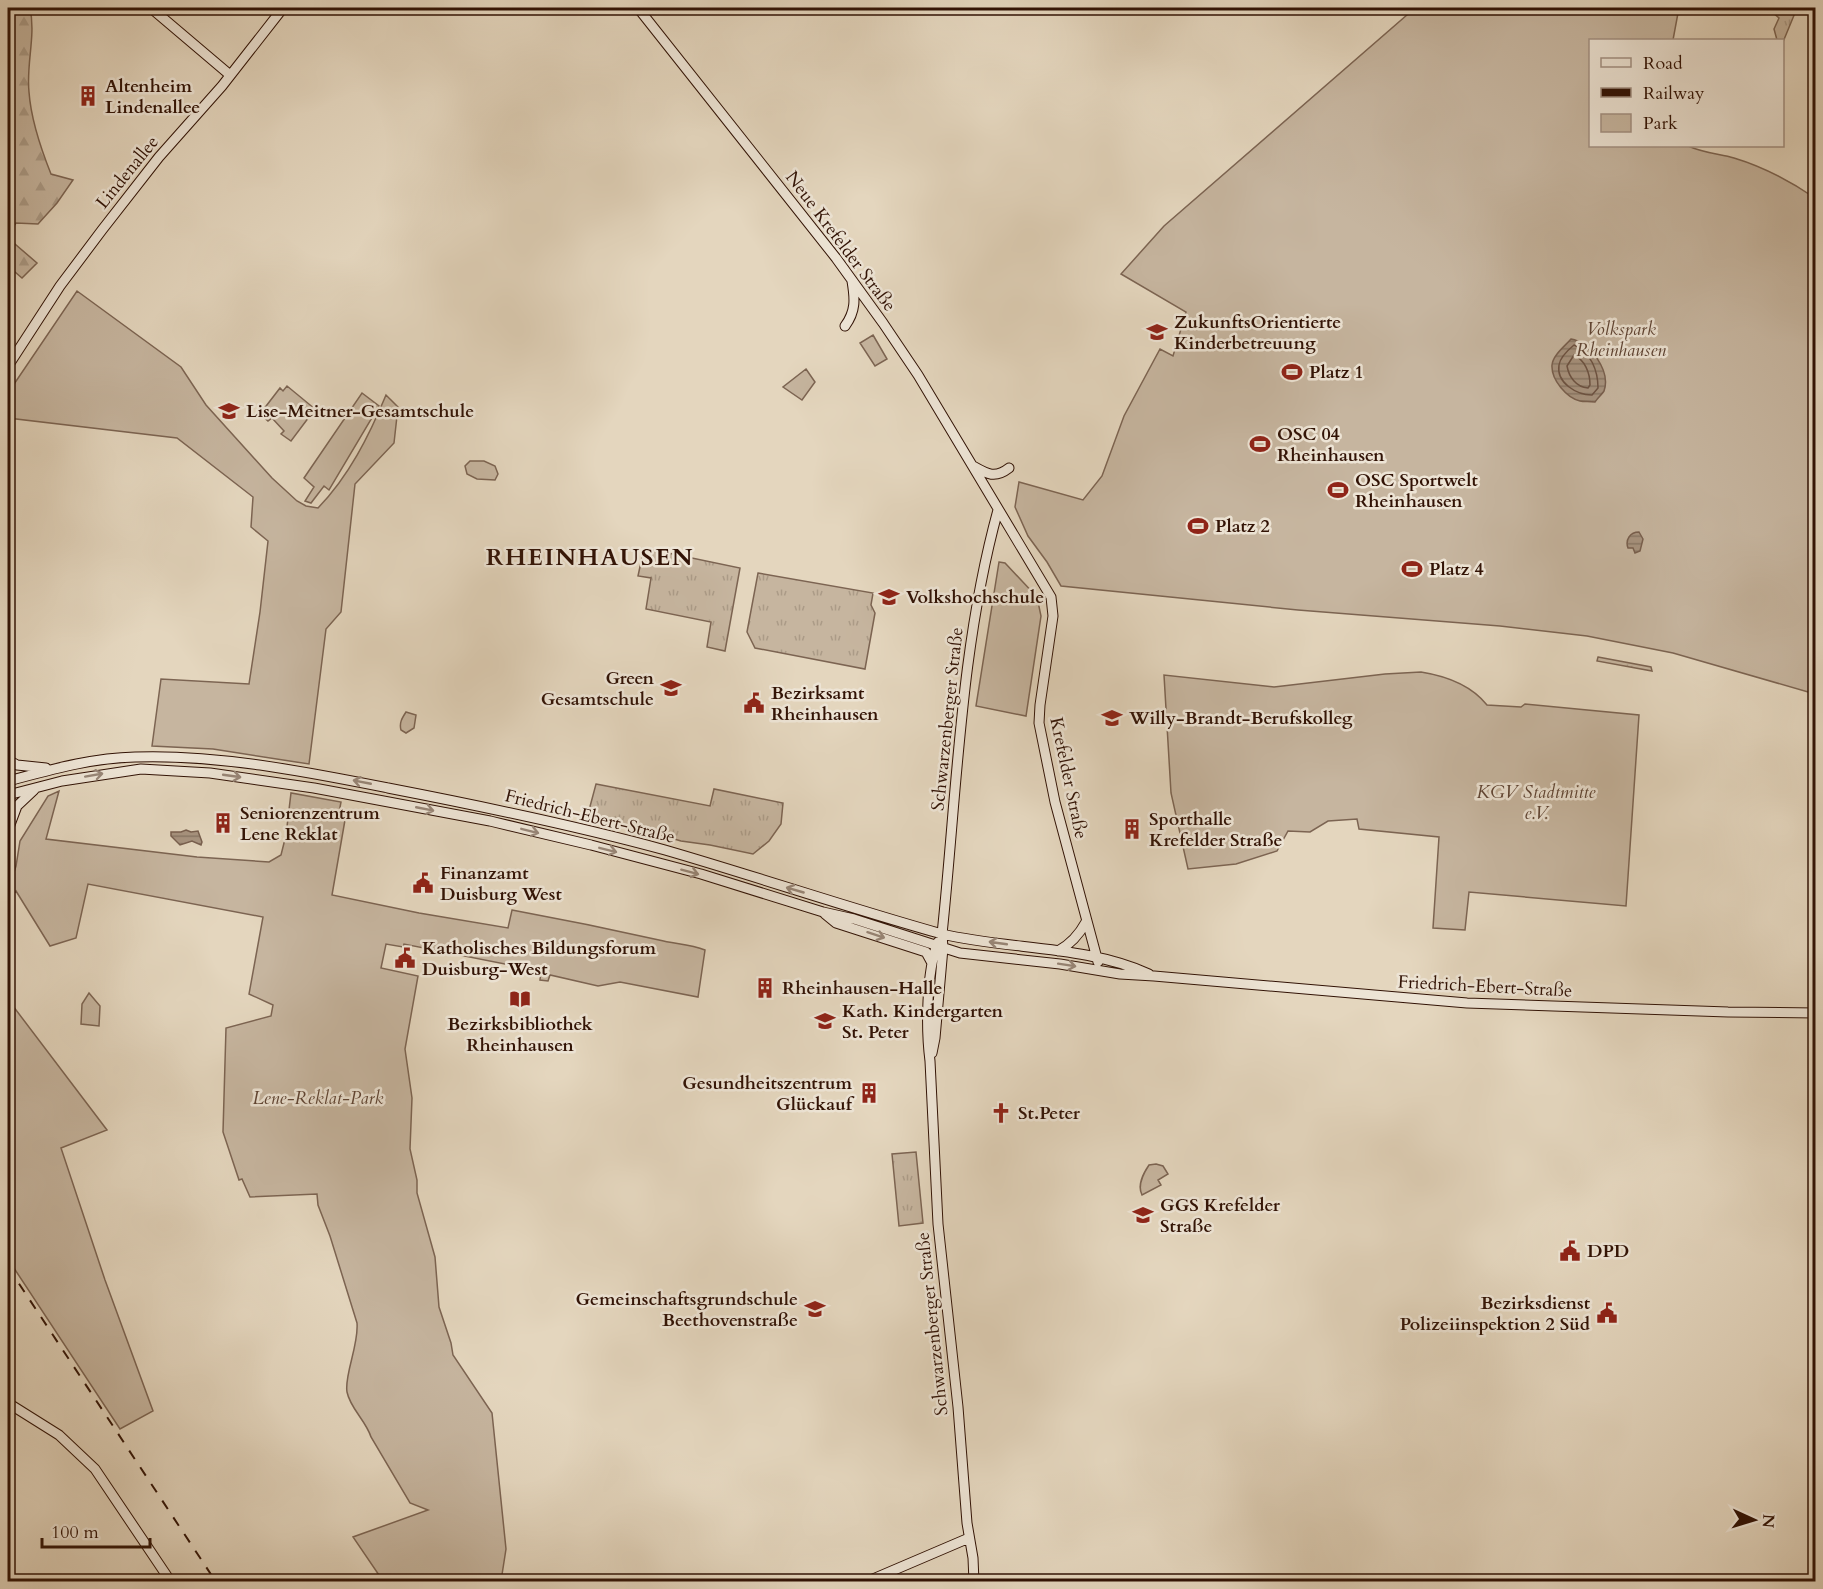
<svg xmlns="http://www.w3.org/2000/svg" width="1823" height="1589" font-family="Cardo,serif">
<style>
.grass{fill:url(#grass-tufts);stroke:#7c6452;stroke-width:1.5}
.forest{fill:url(#forest-firs);stroke:#7c6452;stroke-width:1.5}
.green{fill:#c6b59f;stroke:#7c6452;stroke-width:1.5}
.water{fill:url(#water-rules);stroke:#785f4e;stroke-width:1.5}
.lines{fill:none;stroke-linecap:round;stroke-linejoin:round}
.shore{stroke:#6c5242;stroke-width:1.5}
.secondary-casing{stroke:#311205;stroke-width:11}
.secondary{stroke:#ede4d5;stroke-width:9}
.rail{stroke:#311205;stroke-width:2;stroke-dasharray:10 10;stroke-linecap:butt}
.oneway{stroke:#988677}
.labels{text-anchor:middle;stroke-width:5;stroke-linejoin:round;paint-order:stroke}
.poi-label{font-size:18px;font-weight:bold;fill:#311205;stroke:#ede4d5;text-anchor:start}
.street-label{font-size:18px;fill:#311205;stroke:#ede4d5}
.park-label{font-size:18px;font-style:italic;fill:#5e4333;stroke:#ede4d5}
.district-label{font-size:24px;font-weight:bold;letter-spacing:1.5px;fill:#311205;stroke:#ede4d5}
</style>
<defs>
<pattern id="grass-tufts" width="24" height="20" patternUnits="userSpaceOnUse" patternTransform="scale(1.5)"><rect width="24" height="20" fill="#c6b59f"/><path d="M3 7l-1-3M5 7V3M7 7l1-3M15 17l-1-3M17 17v-4M19 17l1-3" fill="none" stroke="#ab9b87"/></pattern>
<pattern id="forest-firs" width="22" height="20" patternUnits="userSpaceOnUse" patternTransform="scale(1.5)"><rect width="22" height="20" fill="#c6b59f"/><path d="M5 1l3.5 6h-7zM16 11l3.5 6h-7z" fill="#ab9b87"/></pattern>
<pattern id="water-rules" width="6" height="5" patternUnits="userSpaceOnUse" patternTransform="scale(1.5)"><rect width="6" height="5" fill="#a7937f"/><path d="M0 2.5h6" fill="none" stroke="#897766"/></pattern>
</defs>
<rect width="100%" height="100%" fill="#e4d6be"/>
<filter id="stains"><feTurbulence type="fractalNoise" baseFrequency=".00333" numOctaves="4"/><feColorMatrix values="0 0 0 0 .2 0 0 0 0 .09 0 0 0 0 .02 0 0 0 .5 -.17"/></filter>
<radialGradient id="worn" r=".72"><stop offset=".6" stop-color="#630" stop-opacity="0"/><stop offset="1" stop-color="#630" stop-opacity=".3"/></radialGradient>
<path class="grass" d="M1773 8H1797L1783 42 1782 40H1777L1774 29 1779 18 1771 11Z
M644 548 740 568 725 651 707 647 711 622 646 609 651 578 638 576Z
M758 573 873 593 871 605 875 613 865 669 755 648 747 632Z
M1598 657 1651 667 1652 671 1597 661Z
M596 784 710 806 714 789 783 803 781 824 769 841 753 854 710 845 681 841 588 814Z
M916 1152 923 1223 899 1226 892 1154Z"/>
<path class="forest" d="M8 8H30C36 36 26 64 29 92 31 120 41 149 51 174L73 180 57 203 38 224 16 223 8 234Z
M8 238 37 263 22 278 8 266Z"/>
<path class="green" d="M1415 8H1684L1678 13 1673 40H1590V146H1688C1704 153 1719 154 1734 158 1764 167 1790 181 1815 198V694L1673 653 1587 636 1500 626 1298 610 1061 586 1047 562 1028 536 1015 507 1019 482 1083 500 1102 476 1124 416 1160 349 1173 356 1186 312 1121 274 1164 226Z
M77 291 181 367 206 405 272 478 297 501 306 506 318 508C349 476 369 436 386 395L398 407 394 443 355 484 341 612 326 629 309 764 213 749 152 746 161 679 249 684 260 612 268 541 251 527 253 497 177 438 8 418V393Z
M873 335 887 359 875 366 860 343Z
M806 369 815 382 802 400 783 387Z
M287 386 315 409 291 441 281 434 284 431 272 418 268 421 260 414 280 388 283 391Z
M362 393 379 406 329 490 324 486 311 503 305 501 314 487 304 478Z
M470 461H484L495 466 498 474 495 480 477 479 467 474 465 466Z
M999 562 1005 563 1037 597 1041 616 1026 716 976 706Z
M1421 672C1446 676 1471 685 1487 705L1521 707 1525 704 1639 715 1626 906 1469 892 1465 930 1433 928 1439 837 1359 829 1357 819 1328 821 1310 832 1288 831 1277 851 1236 864 1188 869 1171 793 1164 675 1274 687 1385 674Z
M406 712 416 715 414 728 406 733 401 730C399 723 402 718 406 712Z
M59 791 46 839 197 857 269 862 281 855 286 835 291 793 341 802 338 818 345 820 332 895 419 913 508 928 512 910C561 919 610 929 659 940 675 944 690 944 705 950L698 997 620 982 598 986 550 975 548 981 540 980 541 971 404 944 403 947 386 944 381 968 418 976 405 1049 412 1098 410 1149 417 1180V1193L435 1257 439 1307 451 1343 453 1355 492 1413 506 1549 501 1581H383L353 1537 428 1510 410 1503 371 1437C366 1421 350 1408 347 1392 344 1375 359 1345 357 1323L330 1236 318 1205 317 1194 250 1197 242 1179 239 1180 223 1132 226 1028 271 1016 273 1005 249 994 263 917 88 884 76 938 50 946 16 891 8 898V890L16 866 20 841 48 796Z
M8 991 13 1006 107 1130 61 1148 105 1280 153 1411 120 1429 8 1259Z
M89 993 100 1006 99 1026 81 1024 82 1004Z
M1156 1164 1163 1166 1168 1174 1158 1180 1161 1185 1142 1195C1137 1185 1143 1174 1149 1165Z"/>
<path class="water" d="M1571 339C1590 342 1611 371 1604 391 1602 394 1597 399 1595 402 1590 401 1584 402 1580 401 1567 398 1551 380 1552 365 1553 355 1565 346 1571 339Z
M1639 532 1643 539 1640 551 1635 553 1633 548H1628C1625 540 1630 532 1639 532Z
M186 830 191 832 198 831 202 842 201 845 192 841 180 845 171 836V832H181Z"/>
<g class="lines">
<path class="shore" d="M1574 345C1591 352 1598 371 1598 388L1592 395C1577 395 1556 383 1559 365 1560 357 1568 350 1574 345Z
M1574 355C1585 360 1590 373 1590 385L1588 388C1576 387 1569 377 1567 366Z"/>
<g class="secondary-casing">
<path id="secondary" d="M151 8 230 75
M638 8 836 258 883 323 918 375 1051 597 1053 616 1040 705 1039 723 1055 802 1098 962
M845 326C856 311 855 299 852 281
M8 366 60 286 102 230 159 157 222 86 283 8
M973 466C987 474 995 479 1009 468
M8 760 17 765 46 768
M8 781C50 770 91 758 135 757 217 754 307 772 388 788 481 806 574 825 665 850 758 877 849 908 942 934 1010 950 1085 945 1149 974
M8 795 62 781 141 769 210 773 314 788 490 821 591 845 701 874 823 912 854 919 960 953 1060 964 1120 974 1154 976 1467 1003 1728 1012 1816 1013
M8 830 17 806 34 790
M825 914 836 923 926 952 932 963
M938 942C926 972 926 1030 930 1061L938 1224 958 1407 967 1523 973 1558 974 1582
M1058 951C1071 944 1079 935 1086 922
M932 1053 935 1038 943 948 942 934C957 792 960 648 998 510
M8 1403 59 1435 95 1469 171 1582
M866 1582 969 1538"/>
</g>
<use href="#secondary" class="secondary"/>
<path class="rail" d="M8 1267 216 1582"/>
</g>
<defs><path id="oneway-shaft" d="M-6 0H5M1.5-3L5.5 0L1.5 3" fill="none" stroke-width="1.6" stroke-linecap="round" stroke-linejoin="round" transform="scale(1.5)"/></defs>
<g class="oneway">
<use href="#oneway-shaft" transform="translate(94 775) rotate(-10)"/>
<use href="#oneway-shaft" transform="translate(232 776) rotate(8)"/>
<use href="#oneway-shaft" transform="translate(362 782) rotate(-169)"/>
<use href="#oneway-shaft" transform="translate(425 809) rotate(11)"/>
<use href="#oneway-shaft" transform="translate(530 831) rotate(14)"/>
<use href="#oneway-shaft" transform="translate(608 850) rotate(14)"/>
<use href="#oneway-shaft" transform="translate(690 872) rotate(15)"/>
<use href="#oneway-shaft" transform="translate(795 890) rotate(-164)"/>
<use href="#oneway-shaft" transform="translate(876 935) rotate(18)"/>
<use href="#oneway-shaft" transform="translate(998 943) rotate(-172)"/>
<use href="#oneway-shaft" transform="translate(1067 965) rotate(9)"/>
</g>
<defs>
<g id="building-bare" transform="scale(1.62)"><path d="M-4-6H4V6H1V3H-1V6H-4ZM-2.5-4.3h1.7v1.8h-1.7ZM.8-4.3h1.7v1.8H.8ZM-2.5-1h1.7V.8h-1.7ZM.8-1h1.7V.8H.8Z" fill="#8f2418" stroke="#ede4d5" stroke-width="2.5" paint-order="stroke"/></g>
<g id="school-bare" transform="scale(1.62)"><path d="M0-5L7-2L0 1L-7-2ZM-4 1L0 2.5L4 1V4Q0 6-4 4Z" fill="#8f2418" stroke="#ede4d5" stroke-width="2.5" paint-order="stroke"/></g>
<g id="stadium-bare" transform="scale(1.62)"><path d="M0-5a6.5 5 0 1 0 0 10a6.5 5 0 1 0 0-10ZM-3.5-1.8h7v3.6h-7Z" fill="#8f2418" stroke="#ede4d5" stroke-width="2.5" paint-order="stroke"/></g>
<g id="university-bare" transform="scale(1.62)"><path d="M0-5L7-2L0 1L-7-2ZM-4 1L0 2.5L4 1V4Q0 6-4 4Z" fill="#8f2418" stroke="#ede4d5" stroke-width="2.5" paint-order="stroke"/></g>
<g id="civic-bare" transform="scale(1.62)"><path d="M-.6-6.5H3V-4.5H.6V-3L4-1V1h2V6H-6V1h2V-1L-.6-3ZM-1.2 2.5V6h2.4V2.5Z" fill="#8f2418" stroke="#ede4d5" stroke-width="2.5" paint-order="stroke"/></g>
<g id="library-bare" transform="scale(1.62)"><path d="M-6-4Q-3-5.5-.7-3.5V5Q-3 3-6 4ZM6-4Q3-5.5 .7-3.5V5Q3 3 6 4Z" fill="#8f2418" stroke="#ede4d5" stroke-width="2.5" paint-order="stroke"/></g>
<g id="church-bare" transform="scale(1.62)"><path d="M-1.2-6h2.4v3.5h3.3v2.4h-3.3V6h-2.4V-.1h-3.3v-2.4h3.3Z" fill="#8f2418" stroke="#ede4d5" stroke-width="2.5" paint-order="stroke"/></g>
</defs>
<g fill-rule="evenodd">
<use href="#building-bare" x="88" y="96"/>
<use href="#school-bare" x="1157" y="332"/>
<use href="#stadium-bare" x="1292" y="372"/>
<use href="#school-bare" x="229" y="411"/>
<use href="#stadium-bare" x="1260" y="444"/>
<use href="#stadium-bare" x="1338" y="490"/>
<use href="#stadium-bare" x="1198" y="526"/>
<use href="#stadium-bare" x="1412" y="569"/>
<use href="#university-bare" x="889" y="597"/>
<use href="#school-bare" x="671" y="688"/>
<use href="#civic-bare" x="754" y="703"/>
<use href="#school-bare" x="1112" y="718"/>
<use href="#building-bare" x="223" y="823"/>
<use href="#building-bare" x="1132" y="829"/>
<use href="#civic-bare" x="423" y="883"/>
<use href="#civic-bare" x="405" y="958"/>
<use href="#building-bare" x="765" y="988"/>
<use href="#library-bare" x="520" y="999"/>
<use href="#school-bare" x="825" y="1021"/>
<use href="#building-bare" x="869" y="1093"/>
<use href="#church-bare" x="1001" y="1113"/>
<use href="#school-bare" x="1143" y="1215"/>
<use href="#civic-bare" x="1570" y="1251"/>
<use href="#school-bare" x="815" y="1309"/>
<use href="#civic-bare" x="1607" y="1313"/>
</g>
<g class="labels">
<g class="poi-label">
<text x="105" y="92">Altenheim<tspan x="105" dy="21">Lindenallee</tspan></text>
<text x="1174" y="328">ZukunftsOrientierte<tspan x="1174" dy="21">Kinderbetreuung</tspan></text>
<text x="1309" y="378">Platz 1</text>
<text x="246" y="417">Lise-Meitner-Gesamtschule</text>
<text x="1277" y="440">OSC 04<tspan x="1277" dy="21">Rheinhausen</tspan></text>
<text x="1355" y="486">OSC Sportwelt<tspan x="1355" dy="21">Rheinhausen</tspan></text>
<text x="1215" y="532">Platz 2</text>
<text x="1429" y="575">Platz 4</text>
<text x="906" y="603">Volkshochschule</text>
<text x="654" y="684" text-anchor="end">Green<tspan x="654" dy="21">Gesamtschule</tspan></text>
<text x="771" y="699">Bezirksamt<tspan x="771" dy="21">Rheinhausen</tspan></text>
<text x="1129" y="724">Willy-Brandt-Berufskolleg</text>
<text x="240" y="819">Seniorenzentrum<tspan x="240" dy="21">Lene Reklat</tspan></text>
<text x="1149" y="825">Sporthalle<tspan x="1149" dy="21">Krefelder Straße</tspan></text>
<text x="440" y="879">Finanzamt<tspan x="440" dy="21">Duisburg West</tspan></text>
<text x="422" y="954">Katholisches Bildungsforum<tspan x="422" dy="21">Duisburg-West</tspan></text>
<text x="782" y="994">Rheinhausen-Halle</text>
<text x="842" y="1017">Kath. Kindergarten<tspan x="842" dy="21">St. Peter</tspan></text>
<text x="520" y="1030" text-anchor="middle">Bezirksbibliothek<tspan x="520" dy="21">Rheinhausen</tspan></text>
<text x="852" y="1089" text-anchor="end">Gesundheitszentrum<tspan x="852" dy="21">Glückauf</tspan></text>
<text x="1018" y="1119">St.Peter</text>
<text x="1160" y="1211">GGS Krefelder<tspan x="1160" dy="21">Straße</tspan></text>
<text x="1587" y="1257">DPD</text>
<text x="798" y="1305" text-anchor="end">Gemeinschaftsgrundschule<tspan x="798" dy="21">Beethovenstraße</tspan></text>
<text x="1590" y="1309" text-anchor="end">Bezirksdienst<tspan x="1590" dy="21">Polizeiinspektion 2 Süd</tspan></text>
</g>
<g class="street-label">
<text transform="translate(127 172) rotate(-51)" y="6">Lindenallee</text>
<text transform="translate(841 241) rotate(53)" y="6">Neue Krefelder Straße</text>
<text transform="translate(947 719) rotate(-84)" y="6">Schwarzenberger Straße</text>
<text transform="translate(1069 778) rotate(78)" y="6">Krefelder Straße</text>
<text transform="translate(590 816) rotate(14)" y="6">Friedrich-Ebert-Straße</text>
<text transform="translate(1485 986) rotate(3)" y="6">Friedrich-Ebert-Straße</text>
<text transform="translate(932 1324) rotate(-96)" y="6">Schwarzenberger Straße</text>
</g>
<g class="park-label">
<text x="1621" y="335">Volkspark<tspan x="1621" dy="21">Rheinhausen</tspan></text>
<text x="1536" y="798">KGV Stadtmitte<tspan x="1536" dy="21">e.V.</tspan></text>
<text x="318" y="1104">Lene-Reklat-Park</text>
</g>
<g class="district-label">
<text x="590" y="565">RHEINHAUSEN</text>
</g>
</g>
<rect width="1823" height="1589" fill="none" stroke="#e4d6be" stroke-width="30"/>
<rect x="9" y="9" width="1805" height="1571" fill="none" stroke="#311205" stroke-width="3"/>
<rect x="15" y="15" width="1793" height="1559" fill="none" stroke="#311205" stroke-width="1.5"/>
<rect x="1589" y="39" width="195" height="108" fill="#ede4d5" stroke="#a29082" stroke-width="1.5"/>
<rect x="1601" y="58" width="30" height="9" fill="#ede4d5" stroke="#a29082" stroke-width="1.5"/>
<text x="1643" y="69" font-size="18" fill="#311205">Road</text>
<rect x="1601" y="88" width="30" height="9" fill="#311205" stroke="#a29082" stroke-width="1.5"/>
<text x="1643" y="99" font-size="18" fill="#311205">Railway</text>
<rect x="1601" y="114" width="30" height="18" fill="#c6b59f" stroke="#a29082" stroke-width="1.5"/>
<text x="1643" y="129" font-size="18" fill="#311205">Park</text>
<g transform="translate(1754 1520) rotate(94)" stroke="#ede4d5" stroke-width="4.5" paint-order="stroke">
<path d="M0-4.5L10 22L0 15L-10 22Z" fill="#311205"/>
<text y="-9" font-size="16" font-weight="bold" text-anchor="middle" fill="#311205">N</text>
</g>
<path d="M42 1538v9h108v-9" fill="none" stroke="#311205" stroke-width="3"/>
<text x="51" y="1538" font-size="18" fill="#311205" stroke="#ede4d5" stroke-width="4.5" paint-order="stroke">100 m</text>
<rect width="100%" height="100%" filter="url(#stains)"/>
<rect width="100%" height="100%" fill="url(#worn)"/>
</svg>
